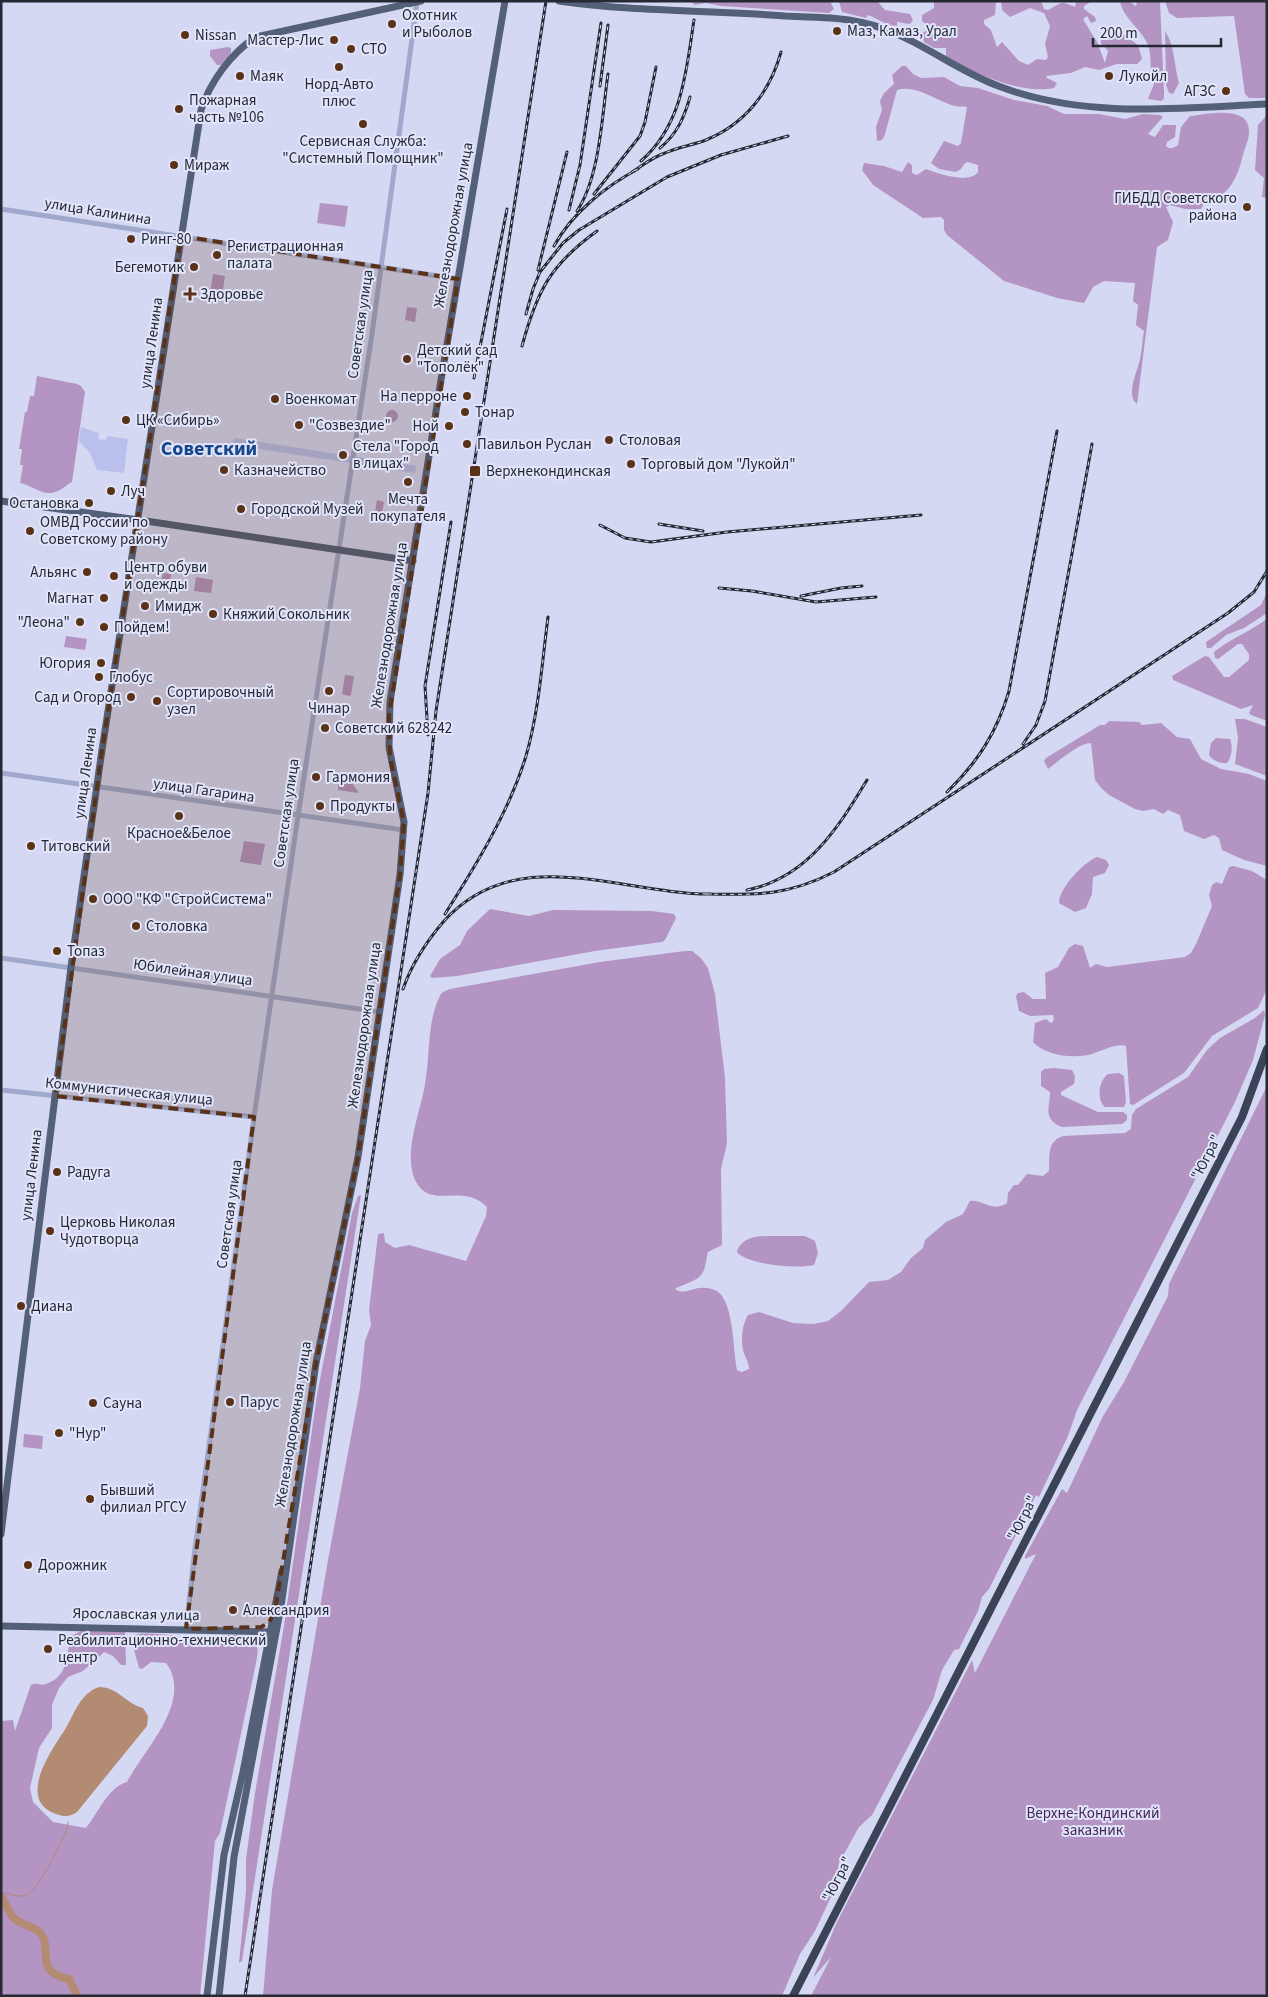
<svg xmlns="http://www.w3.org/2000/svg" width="1268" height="1997" font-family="'Source Sans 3',sans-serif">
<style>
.green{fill:#b494c2}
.plaza{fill:#babfec}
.water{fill:#b28b72}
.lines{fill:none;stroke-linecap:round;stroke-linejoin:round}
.stream{stroke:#b28b72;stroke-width:1}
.river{stroke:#b28b72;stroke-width:8}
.minor{stroke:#a0a9cb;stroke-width:5}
.major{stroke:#545f78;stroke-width:7}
.highway{stroke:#3a4456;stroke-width:8}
.rail-casing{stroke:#242934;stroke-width:3}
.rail{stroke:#e1e4fa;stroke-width:1;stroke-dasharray:4;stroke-linecap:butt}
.marked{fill:#593217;fill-opacity:0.2;stroke:#593217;stroke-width:4;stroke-dasharray:10 6;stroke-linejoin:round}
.poi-dot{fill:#593217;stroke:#e1e4fa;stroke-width:2}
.labels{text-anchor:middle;stroke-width:4;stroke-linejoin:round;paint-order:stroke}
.poi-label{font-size:15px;fill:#242934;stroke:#e1e4fa;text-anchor:start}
.street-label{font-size:15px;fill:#242934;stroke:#e1e4fa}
.park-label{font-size:15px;fill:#472654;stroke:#e1e4fa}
.district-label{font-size:20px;font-weight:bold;fill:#17468a;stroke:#e1e4fa}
</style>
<rect width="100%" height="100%" fill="#d5d8f3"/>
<path class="green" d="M690 1H830L834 9 829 13 721 6 706 3 695 5Z
M839 1 878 2 885 10 910 14 913 20 910 24 897 22V26C886 25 878 19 868 15L866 18 842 12Z
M934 1H996L995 15 984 20V24L991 30 997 47 1002 42 1019 61 1028 65 1037 59 1046 60 1048 57 1045 44 1050 26 1044 13 1030 8 1010 17 1002 10 1001 1H1037L1042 3 1044 9 1048 10C1062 3 1059 0 1075 7L1076 1H1092L1084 6V9L1095 17 1096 21 1091 23 1087 16 1083 19 1097 42 1105 63 1108 51 1101 43V36L1119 31 1138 45 1142 59 1137 64H1117L1099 70 1085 67 1071 73 1046 76 1047 78 1057 83 1054 88C1022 95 972 73 946 56V48H934L924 42 922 33 931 29 922 21V15L934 8Z
M1120 1H1130L1135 6 1137 4 1136 1H1160L1164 92V99L1161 101 1148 99 1154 84C1148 72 1153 58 1148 45 1142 30 1122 17 1120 1Z
M1165 1H1267V98H1249L1245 94 1234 16 1177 18 1169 13Z
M1165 31C1175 46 1174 66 1179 83L1173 94 1169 93 1166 85Z
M228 47 231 48V53L221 65H217L210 56V50Z
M902 66H906L913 74 921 78 944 77 960 86 978 88 1014 100 1047 106 1064 114H1099L1125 119 1143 114 1160 115 1163 117 1148 134 1155 137 1163 125H1176L1175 137 1167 142 1166 146C1170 150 1174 148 1178 145L1181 127 1190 116C1207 114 1250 104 1249 132 1249 140 1245 147 1243 155 1239 171 1234 187 1219 197L1211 195 1207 197 1201 209H1185L1170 205 1166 207 1173 222 1168 240 1157 247 1137 404C1126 396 1136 374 1139 363 1142 354 1142 341 1144 331L1136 325 1138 305 1133 301 1135 283 1104 281 1093 287 1084 303 1057 298 1004 281 947 235 944 230V220L941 217 923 218 873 185 862 170 864 163 884 166 902 172 908 162 912 165V173L917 175 926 169C937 173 969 185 978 172V165L968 162 965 163 961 169 956 172 939 169 931 163 944 141 958 146 961 143 967 107C963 106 960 107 955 106 938 102 916 84 897 90L885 134 882 140 877 141 876 127 882 110 880 101 884 93 894 84 892 75Z
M1267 115V198L1262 197 1264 178 1255 170 1258 125Z
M320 203 348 206 345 227 317 223Z
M213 274 225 276 222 296 210 294Z
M407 307 417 308 415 322 405 320Z
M37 376 77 384 81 386 85 392 72 482C67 484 63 489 58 491 43 498 33 485 20 483L23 465H20L22 449H19L25 412H27L30 396H34Z
M386 416a6 6 0 1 1 12 0a6 6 0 1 1-12 0Z
M377 500 384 502 381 519 374 518Z
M163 573 171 574 169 592 160 590Z
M196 577 213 580 211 593 194 591Z
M1267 592V613L1244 628 1226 635 1211 648H1207L1206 642 1261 605Z
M1267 619V721L1251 715 1249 713 1253 705 1241 709 1173 680 1172 676 1205 656 1209 657 1224 677H1229L1249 660V654L1242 644H1238L1218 659 1215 658 1214 652C1230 639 1249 632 1267 619Z
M66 636 87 639 85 650 64 647Z
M345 675 354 676 351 695 349 696 342 694Z
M1235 719H1245L1267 727V776L1235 764 1238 738Z
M1109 721 1139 722 1142 725 1161 723 1177 737 1190 739 1201 759 1221 769 1249 774 1267 781V866L1244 860 1222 850 1219 838 1214 835 1204 839 1184 831 1180 815 1168 810 1163 814 1154 809 1143 811 1135 809 1109 795 1101 788 1095 780 1091 743C1079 743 1059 761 1048 769L1044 761 1046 758 1100 725H1105Z
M1216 738 1230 739C1233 746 1232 757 1227 763 1220 764 1212 760 1209 755L1211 743Z
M339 778 350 780 359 793 338 790Z
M244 841 265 844 261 865 240 862Z
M1097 857 1106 860 1109 865 1105 873 1093 877 1092 894 1086 908 1075 912 1059 903C1059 888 1083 863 1097 857Z
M1233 866 1252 871 1267 880 1266 991 1258 1008 1212 1036 1184 1073 1133 1105 1130 1104 1126 1046C1116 1043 1102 1051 1092 1054 1074 1059 1046 1056 1033 1042L1035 1023 1046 1019 1051 1023 1054 1020 1053 1015 1030 1016 1019 1011 1016 996 1018 993 1024 992 1033 999H1046L1045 973 1058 967 1069 948 1075 944 1083 946 1090 968 1096 964 1107 967 1185 957 1191 953 1196 944 1212 906 1209 895 1212 885 1216 882 1222 884 1229 867Z
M490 909 529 916 553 910 652 911 674 914 676 918 665 940 662 942 595 951 457 976 432 978 430 976 440 959 460 945 467 931Z
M685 951H692L701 958 708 968 715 994 725 1078 727 1143 721 1169 722 1245 708 1252C706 1258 706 1267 703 1272 699 1281 683 1284 675 1289 685 1296 694 1286 705 1288 711 1288 718 1290 722 1296 734 1313 733 1350 737 1370L742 1372 749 1369C749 1361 745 1358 743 1350 741 1339 742 1325 748 1315L759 1312 793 1323 814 1324 828 1321 841 1311 869 1282 888 1280 901 1272 911 1258 923 1248 925 1240 946 1222 963 1214 970 1201C982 1199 993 1213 1007 1203L1008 1193 1014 1185H1018L1027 1174 1043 1176 1049 1171C1050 1156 1046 1142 1063 1136L1125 1133 1131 1129 1132 1115 1136 1109 1188 1077 1207 1050 1220 1038 1255 1018 1264 1010 1265 1015 1253 1060 1235 1102 1077 1410 1068 1436 1039 1497 1036 1495 989 1589 982 1597 978 1611 959 1649 954 1650 942 1670 933 1700 872 1815 859 1827 839 1863 836 1886 815 1931 800 1954 782 1996H263L272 1890 328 1560 360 1388 365 1341 371 1325 369 1310 378 1234 384 1233 385 1242 395 1248 409 1245 466 1261 486 1216 487 1207C464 1183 434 1208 418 1185 400 1159 421 1112 425 1084 430 1057 427 1023 439 998 441 992 445 991 450 989L600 962Z
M1054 1068 1072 1070 1075 1076 1074 1084 1061 1092V1095L1098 1112H1123L1127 1115V1120L1122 1124 1062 1127C1042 1119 1050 1107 1050 1092L1041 1086V1072L1044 1069Z
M1119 1073 1124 1076 1126 1102 1124 1107H1105C1096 1100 1099 1080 1108 1074Z
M1267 1086V1996H811L831 1957 813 1978 837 1922 972 1660 975 1673 1036 1554 1025 1559V1556L1062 1489 1067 1493 1103 1416 1124 1382 1168 1296 1169 1284Z
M361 1195 242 1961 239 1963 246 1890V1859L255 1793 284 1626 317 1395 352 1213 358 1196Z
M780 1236H805L815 1241 818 1253 814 1265C797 1269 748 1265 737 1252 742 1234 765 1236 780 1236Z
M24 1434 43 1436 42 1449 23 1447Z
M81 1631 125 1632 126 1665H121L113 1656 104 1652 83 1671 68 1677 59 1688 52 1705V1728L39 1748 30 1788 33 1802 53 1822 86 1828C98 1813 108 1787 127 1782 144 1749 194 1701 166 1663L151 1662 142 1669 139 1668 133 1646 135 1635C143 1632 160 1634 170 1635 175 1636 179 1639 184 1639 199 1639 247 1627 256 1644 259 1650 257 1657 256 1663L220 1833 215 1841 200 1996H1V1721L13 1720 15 1731 31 1685C36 1682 40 1686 46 1684 69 1676 65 1657 71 1638L73 1635Z"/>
<path class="plaza" d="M81 427 99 433 98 439 106 440 107 436 128 439 124 473 97 470 90 453 79 441Z
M234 438 416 466 415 473 233 445Z"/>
<path class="water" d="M99 1687C118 1687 126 1704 143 1708L148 1716 147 1726 77 1812C70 1817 64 1817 56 1814 15 1800 53 1748 66 1728 75 1712 81 1693 99 1687Z"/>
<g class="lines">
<path class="stream" d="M1 1894C9 1891 19 1900 28 1894 40 1887 60 1844 67 1830L68 1822"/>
<path class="river" d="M1 1896C6 1903 8 1913 15 1919 23 1926 36 1926 42 1935 52 1951 34 1972 69 1979L77 1996"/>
<path class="minor" d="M1 209 458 279
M1 773 404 830
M1 958 380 1012
M1 1090 254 1117
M186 1629 195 1548 254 1117 298 816 372 334 417 2"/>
<path class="major" d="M559 1C634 12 710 10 785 16 811 17 839 17 864 23 914 34 953 70 1001 87 1086 119 1178 108 1267 104
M1 501 146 521 413 561
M1 1534 71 967 102 750 201 110C210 82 231 53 256 37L421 1
M1 1626 274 1632
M207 1996 224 1855 243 1772 282 1571
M219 1996 234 1857 281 1606 316 1363 358 1157 400 875 404 822 389 747 390 702 441 380 505 1"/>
<path class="highway" d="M793 1996 1242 1117 1267 1049"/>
<g class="rail-casing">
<path id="rail" d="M600 86 608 25
M660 148C677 134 684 118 690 97
M641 161C683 124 686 71 694 20
M632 172C643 165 653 157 665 153 678 147 693 145 706 140 745 124 770 92 781 52
M594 194 640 136 645 122 656 67
M569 210 580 165 601 23
M577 211C600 177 602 115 608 74
M554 246C572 213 606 186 638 169
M538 270 567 152
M526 314 533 289 540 272 563 243 579 230 667 177 721 155 788 136
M522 346C537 291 550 265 597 231
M474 378 507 209
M659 524 703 531
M600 525 625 538 651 542 727 532 921 515
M719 588 752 591 816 602 876 597
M801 596 841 588 862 586
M428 735 425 686 451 522
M1023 744 1036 725 1045 701 1092 444
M947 792C978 762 997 732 1009 691L1057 431
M747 890C807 878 838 828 867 780
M706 894C757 895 787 896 834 872L1228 613 1254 592 1267 571
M445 914C476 865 509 812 526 756 539 711 542 663 548 617
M403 989C412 963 426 942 444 921 518 840 621 895 712 894
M245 1996 428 793 436 711 546 1"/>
</g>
<use href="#rail" class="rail"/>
</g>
<path class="marked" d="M181 236 458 279 389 716 390 757 404 822 400 875 358 1157 316 1363 275 1610 269 1623 261 1627 186 1629 254 1117 55 1096 102 750Z"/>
<g class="poi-dot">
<circle cx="392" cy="24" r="5"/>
<circle cx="837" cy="31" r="5"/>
<circle cx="185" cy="35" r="5"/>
<circle cx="334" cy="40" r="5"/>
<circle cx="351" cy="49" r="5"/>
<circle cx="339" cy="67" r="5"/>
<circle cx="240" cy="76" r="5"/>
<circle cx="1109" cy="76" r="5"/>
<circle cx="1226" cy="91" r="5"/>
<circle cx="179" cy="109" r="5"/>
<circle cx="363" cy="124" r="5"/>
<circle cx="174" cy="165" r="5"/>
<circle cx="1247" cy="207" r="5"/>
<circle cx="131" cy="239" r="5"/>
<circle cx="217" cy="255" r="5"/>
<circle cx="194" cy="267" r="5"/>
<path d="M187.5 286.5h5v5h5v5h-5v5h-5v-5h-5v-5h5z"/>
<circle cx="407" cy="359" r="5"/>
<circle cx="467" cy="396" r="5"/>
<circle cx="275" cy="399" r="5"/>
<circle cx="465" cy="412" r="5"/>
<circle cx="126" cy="420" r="5"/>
<circle cx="299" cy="425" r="5"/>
<circle cx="449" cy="426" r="5"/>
<circle cx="609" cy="440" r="5"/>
<circle cx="467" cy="444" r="5"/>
<circle cx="343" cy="455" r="5"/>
<circle cx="631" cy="464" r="5"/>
<circle cx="224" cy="470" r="5"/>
<rect x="469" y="465" width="12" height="12" rx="2.5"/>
<circle cx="408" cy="482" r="5"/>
<circle cx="111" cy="491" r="5"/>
<circle cx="89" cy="503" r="5"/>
<circle cx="241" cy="509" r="5"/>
<circle cx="30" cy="531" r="5"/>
<circle cx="87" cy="572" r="5"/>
<circle cx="114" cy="576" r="5"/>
<circle cx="104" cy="598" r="5"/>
<circle cx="145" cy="606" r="5"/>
<circle cx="213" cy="614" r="5"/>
<circle cx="80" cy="622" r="5"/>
<circle cx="104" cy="627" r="5"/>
<circle cx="101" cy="663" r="5"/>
<circle cx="99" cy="677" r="5"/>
<circle cx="329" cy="691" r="5"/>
<circle cx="131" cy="697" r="5"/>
<circle cx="157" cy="701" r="5"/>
<circle cx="325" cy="728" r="5"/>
<circle cx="316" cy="777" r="5"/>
<circle cx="320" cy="806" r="5"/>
<circle cx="179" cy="816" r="5"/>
<circle cx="31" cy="846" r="5"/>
<circle cx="93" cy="899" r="5"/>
<circle cx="136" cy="926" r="5"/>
<circle cx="57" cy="951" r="5"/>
<circle cx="57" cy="1172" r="5"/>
<circle cx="50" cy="1231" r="5"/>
<circle cx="21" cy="1306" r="5"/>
<circle cx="230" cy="1402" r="5"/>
<circle cx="93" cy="1403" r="5"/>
<circle cx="59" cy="1433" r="5"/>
<circle cx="90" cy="1499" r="5"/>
<circle cx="28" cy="1565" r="5"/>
<circle cx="233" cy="1610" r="5"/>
<circle cx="48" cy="1649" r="5"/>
</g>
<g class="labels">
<g class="poi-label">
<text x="402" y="20">Охотник<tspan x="402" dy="17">и Рыболов</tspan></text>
<text x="847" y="36">Маз, Камаз, Урал</text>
<text x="195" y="40">Nissan</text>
<text x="324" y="45" text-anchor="end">Мастер-Лис</text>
<text x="361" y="54">СТО</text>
<text x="250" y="81">Маяк</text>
<text x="1119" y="81">Лукойл</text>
<text x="339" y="89" text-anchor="middle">Норд-Авто<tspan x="339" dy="17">плюс</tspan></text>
<text x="1216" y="96" text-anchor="end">АГЗС</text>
<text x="189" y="105">Пожарная<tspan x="189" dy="17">часть №106</tspan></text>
<text x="363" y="146" text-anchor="middle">Сервисная Служба:<tspan x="363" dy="17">"Системный Помощник"</tspan></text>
<text x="184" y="170">Мираж</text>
<text x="1237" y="203" text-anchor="end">ГИБДД Советского<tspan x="1237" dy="17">района</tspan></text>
<text x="141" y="244">Ринг-80</text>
<text x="227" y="251">Регистрационная<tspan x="227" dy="17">палата</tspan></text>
<text x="184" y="272" text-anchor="end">Бегемотик</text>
<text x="200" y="299">Здоровье</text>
<text x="417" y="355">Детский сад<tspan x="417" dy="17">"Тополёк"</tspan></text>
<text x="457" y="401" text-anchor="end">На перроне</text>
<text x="285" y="404">Военкомат</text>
<text x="475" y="417">Тонар</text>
<text x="136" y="425">ЦК «Сибирь»</text>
<text x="309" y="430">"Созвездие"</text>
<text x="439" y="431" text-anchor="end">Ной</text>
<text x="619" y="445">Столовая</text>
<text x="477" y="449">Павильон Руслан</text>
<text x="353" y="451">Стела "Город<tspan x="353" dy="17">в лицах"</tspan></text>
<text x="641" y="469">Торговый дом "Лукойл"</text>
<text x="234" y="475">Казначейство</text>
<text x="486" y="476">Верхнекондинская</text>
<text x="121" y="496">Луч</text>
<text x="408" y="504" text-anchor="middle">Мечта<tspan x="408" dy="17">покупателя</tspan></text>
<text x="79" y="508" text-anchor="end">Остановка</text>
<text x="251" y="514">Городской Музей</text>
<text x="40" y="527">ОМВД России по<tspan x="40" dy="17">Советскому району</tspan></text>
<text x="124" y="572">Центр обуви<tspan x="124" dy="17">и одежды</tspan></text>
<text x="77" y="577" text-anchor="end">Альянс</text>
<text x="94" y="603" text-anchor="end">Магнат</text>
<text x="155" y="611">Имидж</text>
<text x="223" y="619">Княжий Сокольник</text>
<text x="70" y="627" text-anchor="end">"Леона"</text>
<text x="114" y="632">Пойдем!</text>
<text x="91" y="668" text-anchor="end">Югория</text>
<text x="109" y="682">Глобус</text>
<text x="167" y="697">Сортировочный<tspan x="167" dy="17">узел</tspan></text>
<text x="121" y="702" text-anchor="end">Сад и Огород</text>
<text x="329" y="713" text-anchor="middle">Чинар</text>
<text x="335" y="733">Советский 628242</text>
<text x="326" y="782">Гармония</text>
<text x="330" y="811">Продукты</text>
<text x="179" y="838" text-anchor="middle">Красное&amp;Белое</text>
<text x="41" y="851">Титовский</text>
<text x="103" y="904">ООО "КФ "СтройСистема"</text>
<text x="146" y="931">Столовка</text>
<text x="67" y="956">Топаз</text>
<text x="67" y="1177">Радуга</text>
<text x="60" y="1227">Церковь Николая<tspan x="60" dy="17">Чудотворца</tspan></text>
<text x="31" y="1311">Диана</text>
<text x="240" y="1407">Парус</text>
<text x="103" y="1408">Сауна</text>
<text x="69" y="1438">"Нур"</text>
<text x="100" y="1495">Бывший<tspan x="100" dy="17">филиал РГСУ</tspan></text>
<text x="38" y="1570">Дорожник</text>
<text x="243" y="1615">Александрия</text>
<text x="58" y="1645">Реабилитационно-технический<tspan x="58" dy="17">центр</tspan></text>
</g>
<g class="street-label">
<text transform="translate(98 211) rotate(9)" y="5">улица Калинина</text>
<text transform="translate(453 225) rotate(-80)" y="5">Железнодорожная улица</text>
<text transform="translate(360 324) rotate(-82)" y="5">Советская улица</text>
<text transform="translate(151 343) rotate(-82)" y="5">улица Ленина</text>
<text transform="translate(389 625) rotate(-81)" y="5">Железнодорожная улица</text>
<text transform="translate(85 773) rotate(-82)" y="5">улица Ленина</text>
<text transform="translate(204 790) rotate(8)" y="5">улица Гагарина</text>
<text transform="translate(286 813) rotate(-82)" y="5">Советская улица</text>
<text transform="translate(193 972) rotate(8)" y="5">Юбилейная улица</text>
<text transform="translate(364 1025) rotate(-82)" y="5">Железнодорожная улица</text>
<text transform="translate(129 1091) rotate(6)" y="5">Коммунистическая улица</text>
<text transform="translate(1206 1157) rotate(-63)" y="5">"Югра"</text>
<text transform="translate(31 1175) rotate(-83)" y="5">улица Ленина</text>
<text transform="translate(229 1214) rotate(-82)" y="5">Советская улица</text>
<text transform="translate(293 1424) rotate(-81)" y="5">Железнодорожная улица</text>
<text transform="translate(1022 1518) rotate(-63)" y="5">"Югра"</text>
<text transform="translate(136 1614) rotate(1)" y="5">Ярославская улица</text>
<text transform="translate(837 1879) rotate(-63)" y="5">"Югра"</text>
</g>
<g class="park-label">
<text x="1093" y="1818">Верхне-Кондинский<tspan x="1093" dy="17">заказник</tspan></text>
</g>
<g class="district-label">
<text x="209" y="455">Советский</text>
</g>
</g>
<rect width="1268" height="1997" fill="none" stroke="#242934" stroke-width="5"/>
<path d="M1093 38v8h128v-8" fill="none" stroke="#242934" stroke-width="2.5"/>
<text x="1100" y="38" font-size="15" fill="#242934" stroke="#e1e4fa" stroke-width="4" paint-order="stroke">200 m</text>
</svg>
